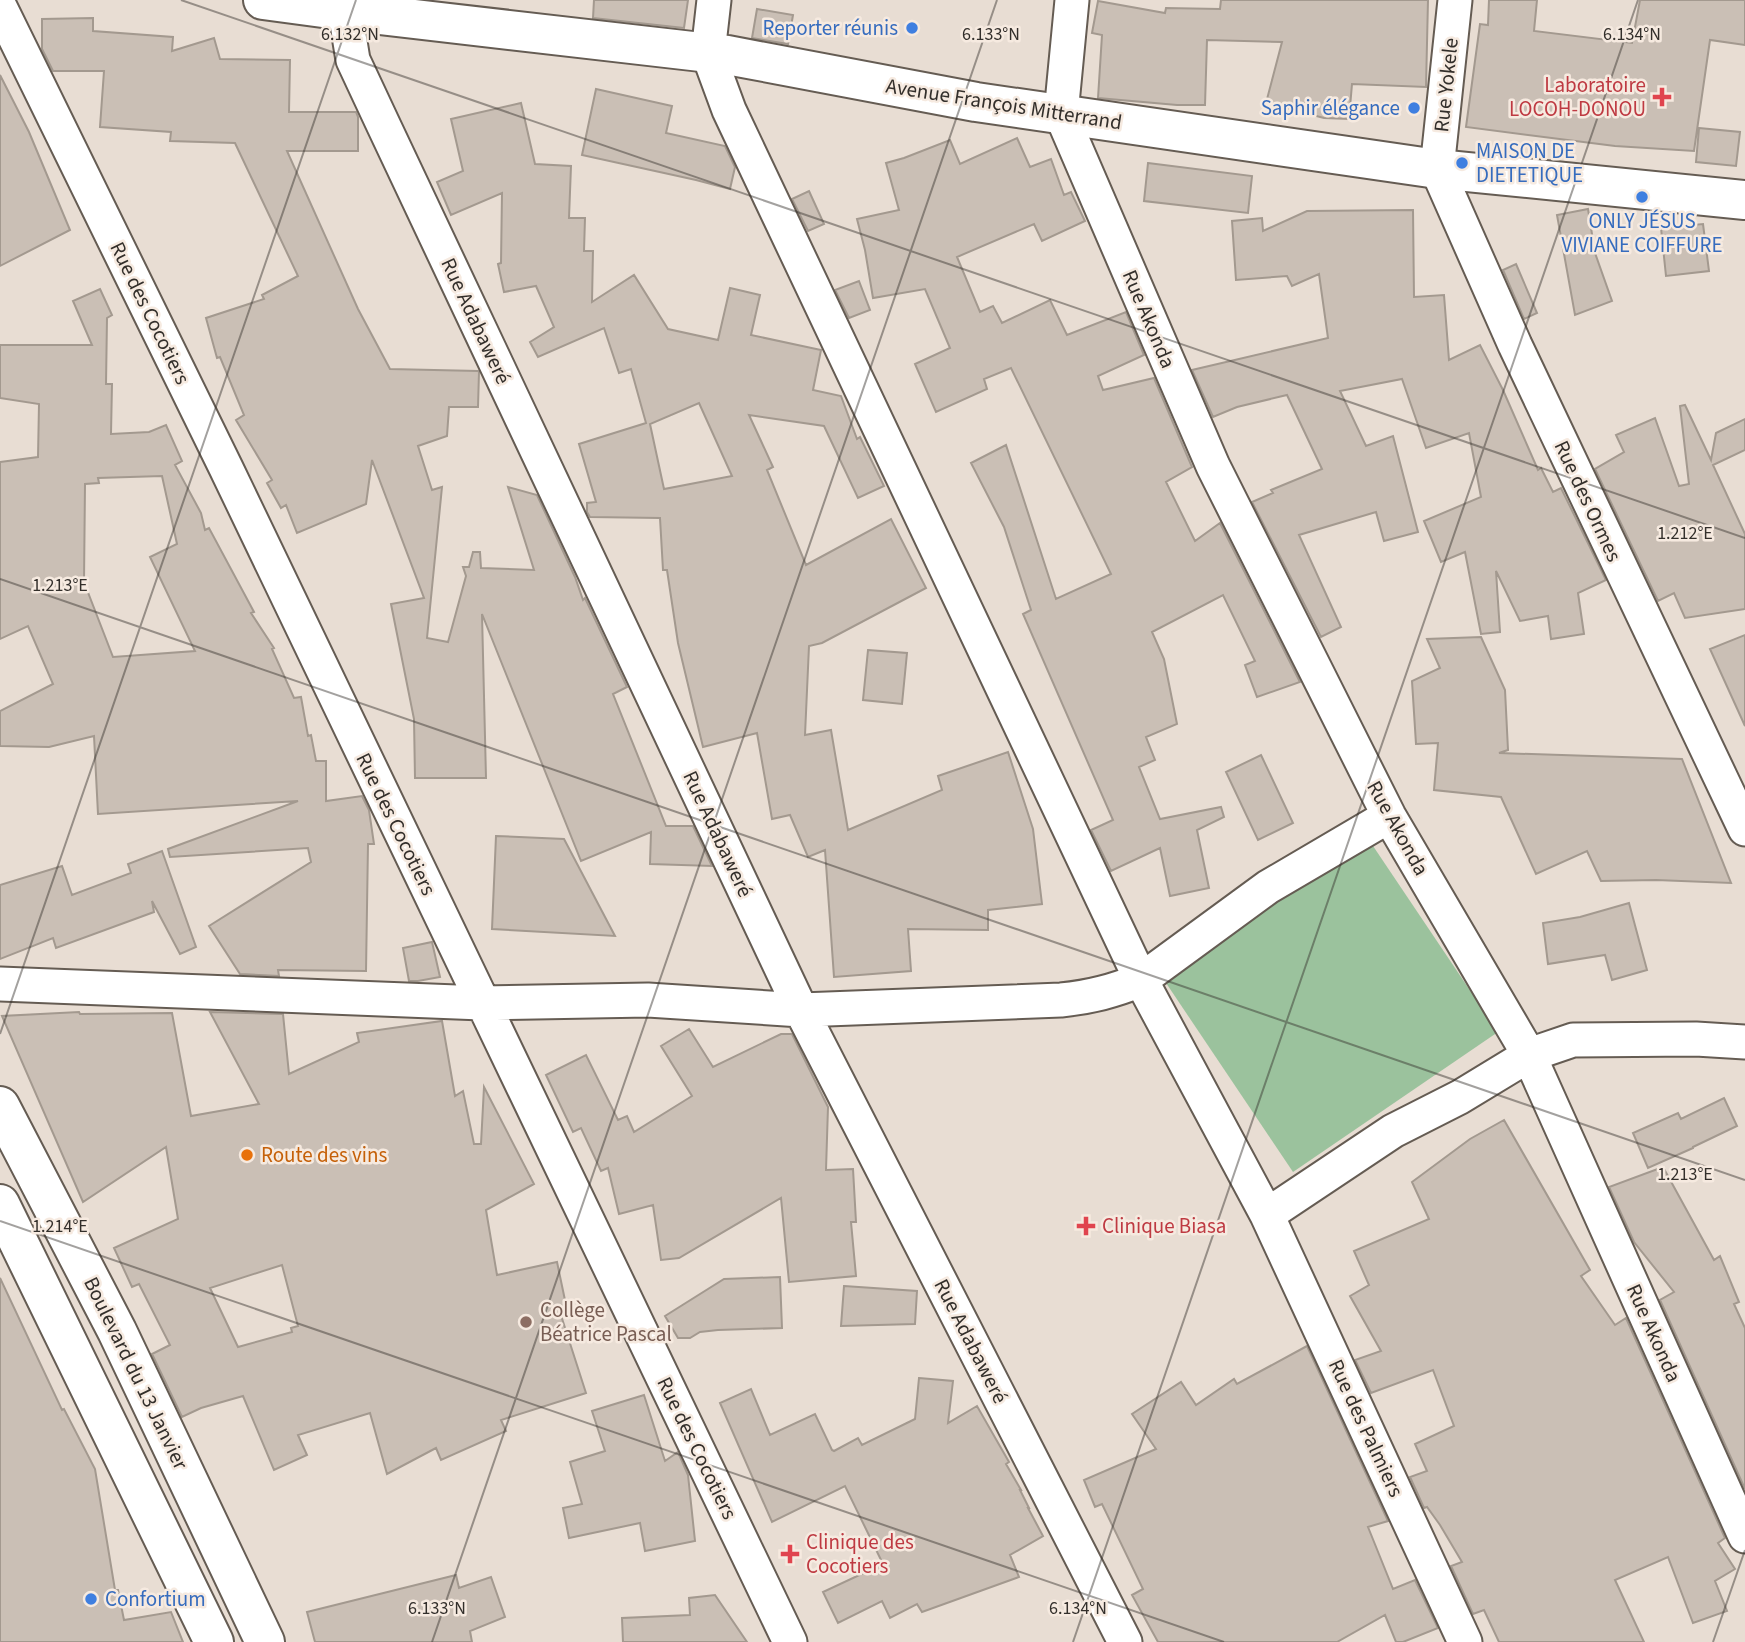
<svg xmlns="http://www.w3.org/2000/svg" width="1745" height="1642" font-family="'Source Sans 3',sans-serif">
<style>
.green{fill:#9bc29d}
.building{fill:#cabfb5;stroke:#a3998f;stroke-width:2;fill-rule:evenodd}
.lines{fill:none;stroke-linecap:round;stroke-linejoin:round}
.minor-casing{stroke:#655c53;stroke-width:37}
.trunk-casing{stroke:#655c53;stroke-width:42}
.minor{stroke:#fff;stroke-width:33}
.trunk{stroke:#fff;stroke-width:38}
.ticks{fill:none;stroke:#332f2b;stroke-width:2;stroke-opacity:0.45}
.shop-dot{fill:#3f7fe0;stroke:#f6eae0;stroke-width:2.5}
.health-dot{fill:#e0444e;stroke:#f6eae0;stroke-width:2.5}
.food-dot{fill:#e8710a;stroke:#f6eae0;stroke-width:2.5}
.education-dot{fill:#8d6e63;stroke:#f6eae0;stroke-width:2.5}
.labels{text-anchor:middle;stroke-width:5;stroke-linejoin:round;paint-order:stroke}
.shop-label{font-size:21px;fill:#366cbe;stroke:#f6eae0;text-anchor:end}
.street-label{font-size:21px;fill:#332f2b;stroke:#f6eae0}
.health-label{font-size:21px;fill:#be3a42;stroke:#f6eae0;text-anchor:start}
.food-label{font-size:21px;fill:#c56008;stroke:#f6eae0;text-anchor:start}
.education-label{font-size:21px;fill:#785e54;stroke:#f6eae0;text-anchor:start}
.ticks-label{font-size:18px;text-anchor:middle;fill:#332f2b;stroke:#f6eae0;stroke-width:5;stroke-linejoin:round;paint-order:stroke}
</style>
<rect width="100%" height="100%" fill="#e8ddd3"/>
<path class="green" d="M1367 837 1498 1032 1293 1172 1162 977Z"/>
<path class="building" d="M594 0H688L684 28 593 18Z
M1221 0H1428L1426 87 1352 84 1349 119 1324 118 1266 103 1282 42 1207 40 1205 105H1177L1098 98 1102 35 1092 33 1098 1 1165 13 1166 8 1220 9Z
M1489 0H1537L1534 31 1632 43 1640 0H1745V45L1710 40 1694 151 1615 146 1466 127 1480 24 1488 25Z
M757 9 793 15 788 44 752 38Z
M93 18V31L173 37 172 51 214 38 220 59 290 60 289 112H356L358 117V151H287L358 309 390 369 478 371 479 372 478 407H449L447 436 418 446 432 490 442 487 427 638 448 642 466 576 463 567H469L473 552H480L481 568 534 570 508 487 537 495 575 577 583 600 585 598 627 687 613 694 666 826H693L712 866 650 864 651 832 581 861 482 614 486 778H415L414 719 391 604 424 598 372 460 366 504 297 533 286 505 281 508 267 483 272 480 236 420 244 415 220 357 217 358 206 318 264 299 262 295 298 276 235 143 170 141 171 132 100 127 104 71H53L42 49V19Z
M0 75 29 132 70 230 0 266Z
M596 89 672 106 666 133 725 146 735 167 730 189 696 180 582 155Z
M521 103 535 164 571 166 569 218H585L584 251H593L592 302 634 275 668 329 718 340 730 288 760 295 751 335 821 350 813 390 841 396 857 439 860 437 884 486 858 498 824 426 749 415 773 467 767 470 806 565 891 519 926 588 822 643 809 646 805 735 831 730 848 830 942 790 938 776 1008 752 1033 829 1042 904 988 910V930L908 929 911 971 834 977 825 850 808 857 790 815 772 819 757 733 703 747 678 643 667 570H663L660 518 590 517 587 512V503L596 502 579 444 646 423 631 369 619 373 604 328 538 357 530 342 554 327 536 286 504 292 498 264 501 263 502 193 451 215 437 182 463 171 451 119ZM699 403 732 476 664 489 650 424Z
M1699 128 1740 132 1736 166 1696 162Z
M1017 138 1030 167 1051 159 1064 195 1071 192 1085 221 1042 241 1034 224 957 257 980 312 993 306 1002 323 1050 300 1067 335 1126 312 1144 355 1098 376 1103 390 1154 378 1192 467 1166 482 1195 541 1220 523 1300 682 1257 697 1245 665 1255 661 1223 595 1152 632 1164 659 1177 724 1146 737 1155 760 1139 767 1160 819 1221 807 1224 817 1197 830 1209 888 1170 896 1160 848 1111 871 1091 830 1113 820 1023 614 1031 610 1004 527 971 463 1006 445 1056 599 1111 574 1011 368 984 379 987 389 936 412 915 364 950 348 925 289 873 298 865 250 857 219 899 210 886 163 904 158 950 140 960 164Z
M1148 163 1252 176 1248 213 1144 201Z
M809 191 824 224 808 231 792 199Z
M1588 209 1595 253 1612 301 1575 315 1557 215Z
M1413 210 1414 297 1444 295 1449 360 1480 345 1503 390 1538 470 1541 468 1553 492 1561 488 1606 580 1578 593 1584 634 1551 639 1548 616 1520 621 1496 571 1500 632 1481 634 1465 552 1441 562 1424 521 1481 497 1469 433 1426 448 1402 379 1340 391 1366 446 1393 436 1418 532 1384 541 1376 512 1299 535 1341 627 1321 637 1252 502 1273 493 1271 490 1322 469 1287 395 1237 407 1213 417 1192 370 1328 338 1319 274 1292 286 1287 276 1236 280 1232 221 1262 218 1263 231 1307 211Z
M1703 224 1709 271 1666 276 1661 228Z
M1516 264 1537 313 1524 319 1503 270Z
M859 281 870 310 849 318 835 290Z
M100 289 112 315 107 318 106 384H112L111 434 149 432 166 425 182 461 175 465 201 513 205 530 209 528 254 612 251 613 274 648 272 649 294 698 301 697 308 736 311 735 316 761H326V801L362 796 369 810 374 844H368L366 971 278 970 279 976 240 974 209 926 311 862 308 848 170 857 168 849 298 801 98 814 94 736 49 747 0 746V711L53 684 28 626 0 639V462L38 457 39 404 0 398V345H92L73 301ZM162 476 177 544 150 557 195 651 113 657 84 582 85 484 99 483 98 478Z
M1685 405 1711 460 1716 433 1745 419V450L1713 465 1745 534V609L1685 618 1674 593 1658 601 1595 469 1624 452 1616 435 1655 418 1679 486 1689 484 1680 406Z
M1745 635V726L1710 649Z
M1481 637 1505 690 1508 750 1499 753 1682 759 1731 883 1656 880 1601 881 1587 851 1536 874 1501 797 1434 790 1438 743 1416 744 1412 681 1440 668 1427 639Z
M868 650 907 653 902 704 863 700Z
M1261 755 1293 823 1258 840 1226 772Z
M496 836 564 839 615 936 492 929Z
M162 851 196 947 180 954 152 901 154 912 56 948 53 938 0 959V885L62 866 72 895 131 873 128 864Z
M1629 903 1647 970 1612 980 1605 955 1548 964 1543 923 1580 917Z
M432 942 440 977 418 981H409L403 948Z
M79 1012 80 1014 172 1013 191 1116 259 1104 210 1012 283 1014 289 1074 359 1042 357 1033 442 1021 455 1096 463 1091 474 1144H481L484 1087 534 1184 486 1210 497 1275 557 1262 566 1305 558 1306 586 1393 501 1420 506 1431 441 1460 436 1448 387 1474 370 1413 298 1435 307 1455 274 1470 243 1396 201 1408 182 1417 152 1354 170 1345 139 1284 132 1287 114 1248 178 1219 166 1147 83 1202 2 1016ZM282 1265 298 1326 291 1328 292 1332 238 1347 210 1288Z
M689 1029 713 1067 781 1034H792L828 1107 826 1170 853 1169 856 1222H851L856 1276 789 1282 781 1198 679 1258 661 1260 653 1205 619 1214 608 1168 601 1171 581 1128 573 1132 546 1075 586 1055 618 1120 627 1116 634 1132 692 1096 661 1046Z
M1724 1098 1737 1126 1693 1147V1148L1648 1168 1633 1133 1678 1113 1681 1119Z
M1504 1120 1590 1270 1581 1276 1615 1325 1626 1318 1725 1538 1718 1543 1735 1569 1715 1581 1727 1611 1693 1623 1668 1557 1615 1580 1644 1642H1499L1484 1610 1473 1614 1451 1566 1462 1562 1440 1525 1427 1507 1424 1508 1410 1477 1427 1471 1415 1444 1454 1426 1433 1370 1371 1393 1355 1360 1381 1351 1350 1296 1369 1285 1354 1251 1429 1219 1412 1182 1470 1139Z
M1663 1167 1714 1260 1720 1256 1739 1302 1734 1304 1745 1328V1489L1660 1300 1674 1292 1634 1242 1609 1187Z
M780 1277 782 1328 718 1330 700 1332 690 1338H678L665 1316 724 1279Z
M0 1278 62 1410 64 1409 95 1469 115 1590H118L124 1620 171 1612 183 1642H0Z
M844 1286 917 1291 915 1324 841 1326Z
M1307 1346 1388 1521 1368 1527 1393 1589 1415 1580 1438 1628 1403 1642H1396L1385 1615 1337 1642H1158L1132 1595 1143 1589 1102 1504 1095 1507 1084 1480 1156 1449 1132 1414 1181 1382 1196 1405 1234 1379 1237 1384Z
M919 1378 953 1381 948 1423 977 1406 1009 1462 1006 1464 1021 1490H1020L1029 1508H1028L1043 1536 1010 1555 1019 1577 922 1612 917 1604 890 1618 882 1601 838 1623 823 1592 883 1564 845 1486 772 1522 720 1403 751 1389 770 1435 815 1414 832 1450 834 1451 858 1438 862 1445 915 1419Z
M644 1395 665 1461 678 1452 688 1475 695 1541 645 1551 640 1523 569 1538 563 1508 582 1504 570 1462 605 1451 592 1411Z
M456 1575 459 1588 491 1577 505 1617 470 1631 472 1642H315L307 1612Z
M715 1595 747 1642H623L622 1618 690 1615 689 1598Z"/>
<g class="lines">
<g class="minor-casing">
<path id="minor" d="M350 0 345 11 353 60 382 122 801 1010 1125 1642
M1072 0 1061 114 1213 466 1389 816 1529 1055 1745 1536
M1455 0 1437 169 1515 345 1745 829
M0 7 226 468 790 1642
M1389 816 1268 887 1141 980 1267 1215 1393 1131 1460 1097 1529 1055 1573 1040 1696 1039 1745 1042
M0 984 482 1003 648 1000 801 1010 1061 1000C1091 997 1113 991 1141 980L729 110 708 53 714 0
M1267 1215 1465 1642"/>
</g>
<g class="trunk-casing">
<path id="trunk" d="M263 0 345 11 727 55 976 102 1437 169 1745 200
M0 1106 117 1331 265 1642
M0 1204 214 1642"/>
</g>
<use href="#minor" class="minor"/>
<use href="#trunk" class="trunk"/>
</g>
<path class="ticks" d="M181 0 1745 538M0 579 1745 1180M0 1034 356 0M0 1221 1224 1642M432 1642 997 0M1073 1642 1638 0M1713 1642 1745 1550"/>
<g class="shop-dot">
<circle cx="912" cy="28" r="7"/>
<circle cx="1414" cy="108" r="7"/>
<circle cx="1462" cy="163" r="7"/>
<circle cx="1642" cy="197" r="7"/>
<circle cx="91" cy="1599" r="7"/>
</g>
<g class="health-dot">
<path d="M1658.5 86.5h7v7h7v7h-7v7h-7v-7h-7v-7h7z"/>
<path d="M1082.5 1215.5h7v7h7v7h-7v7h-7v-7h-7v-7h7z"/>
<path d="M786.5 1543.5h7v7h7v7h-7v7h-7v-7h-7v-7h7z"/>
</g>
<circle class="food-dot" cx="247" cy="1155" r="7"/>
<circle class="education-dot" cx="526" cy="1322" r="7"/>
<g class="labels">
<g class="shop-label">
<text x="898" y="35">Reporter réunis</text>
<text x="1400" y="115">Saphir élégance</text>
<text x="1476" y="158" text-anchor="start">MAISON DE<tspan x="1476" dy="24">DIETETIQUE</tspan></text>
<text x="1642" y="228" text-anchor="middle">ONLY JÉSUS<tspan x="1642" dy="24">VIVIANE COIFFURE</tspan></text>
<text x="105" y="1606" text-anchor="start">Confortium</text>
</g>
<g class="street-label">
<text transform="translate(1446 85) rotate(-84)" y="7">Rue Yokele</text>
<text transform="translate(1004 104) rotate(9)" y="7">Avenue François Mitterrand</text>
<text transform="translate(150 313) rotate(64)" y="7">Rue des Cocotiers</text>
<text transform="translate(1149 319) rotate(67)" y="7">Rue Akonda</text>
<text transform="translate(476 321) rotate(65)" y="7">Rue Adabaweré</text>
<text transform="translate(1588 501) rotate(65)" y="7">Rue des Ormes</text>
<text transform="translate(396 824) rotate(64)" y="7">Rue des Cocotiers</text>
<text transform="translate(1398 828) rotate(61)" y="7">Rue Akonda</text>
<text transform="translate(718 834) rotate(65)" y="7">Rue Adabaweré</text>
<text transform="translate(1654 1333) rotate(66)" y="7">Rue Akonda</text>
<text transform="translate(971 1341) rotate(63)" y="7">Rue Adabaweré</text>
<text transform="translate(136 1373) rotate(64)" y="7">Boulevard du 13 Janvier</text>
<text transform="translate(1366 1428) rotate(65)" y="7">Rue des Palmiers</text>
<text transform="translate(697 1448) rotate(64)" y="7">Rue des Cocotiers</text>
</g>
<g class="health-label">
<text x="1646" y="92" text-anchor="end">Laboratoire<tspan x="1646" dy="24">LOCOH-DONOU</tspan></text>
<text x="1102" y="1233">Clinique Biasa</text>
<text x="806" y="1549">Clinique des<tspan x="806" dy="24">Cocotiers</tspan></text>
</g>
<g class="food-label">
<text x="261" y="1162">Route des vins</text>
</g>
<g class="education-label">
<text x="540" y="1317">Collège<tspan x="540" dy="24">Béatrice Pascal</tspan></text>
</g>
</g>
<g class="ticks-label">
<text x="350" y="40">6.132°N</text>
<text x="991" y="40">6.133°N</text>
<text x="1632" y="40">6.134°N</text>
<text x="1685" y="539">1.212°E</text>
<text x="60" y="591">1.213°E</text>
<text x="1685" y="1180">1.213°E</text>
<text x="60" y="1232">1.214°E</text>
<text x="437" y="1614">6.133°N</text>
<text x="1078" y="1614">6.134°N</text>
</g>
</svg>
